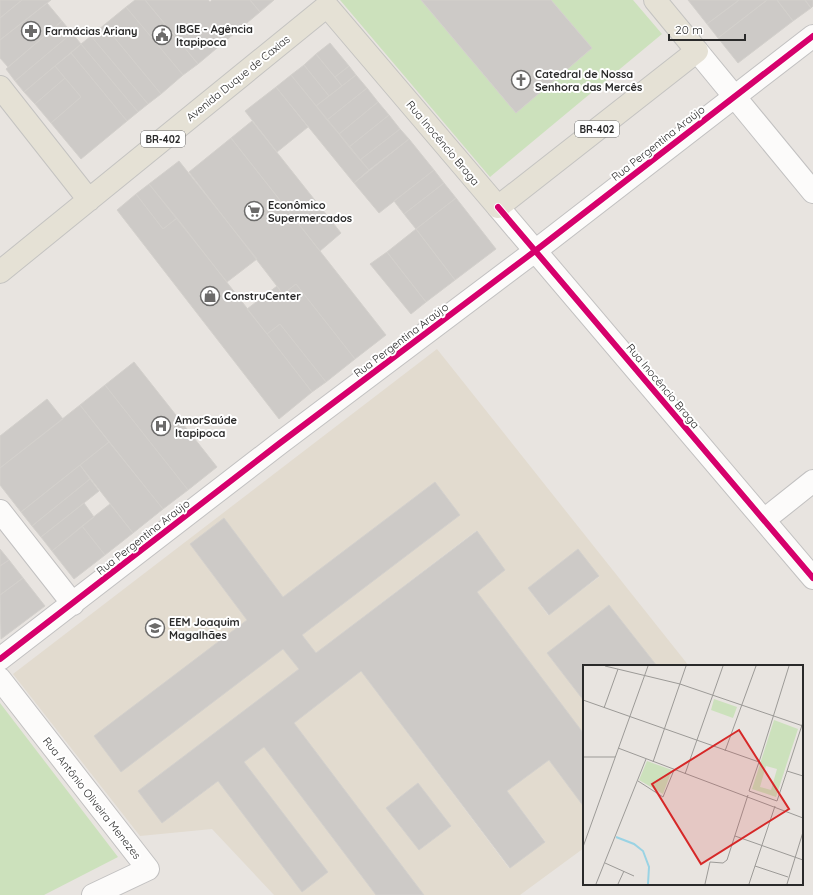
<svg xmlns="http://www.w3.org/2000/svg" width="813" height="895" font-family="Quicksand,sans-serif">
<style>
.education{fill:#e2dbcf;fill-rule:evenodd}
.green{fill:#cce1bc}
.building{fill:#cdcac7;stroke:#d3d0cc}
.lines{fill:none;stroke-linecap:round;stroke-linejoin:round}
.minor-casing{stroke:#c2c1c1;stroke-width:24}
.major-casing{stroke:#c4c3c1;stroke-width:24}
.minor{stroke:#fcfbfa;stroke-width:22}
.major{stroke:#e5e1d5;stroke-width:22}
.cycleway-casing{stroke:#fff;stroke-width:8}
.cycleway{stroke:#d6006c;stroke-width:6}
.labels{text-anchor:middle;stroke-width:4;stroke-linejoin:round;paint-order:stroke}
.shield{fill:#fff;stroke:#6a6a6a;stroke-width:1}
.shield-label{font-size:10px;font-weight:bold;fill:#2a2a2a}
.poi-label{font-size:11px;font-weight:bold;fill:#2a2a2a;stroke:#fff;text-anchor:start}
.street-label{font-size:11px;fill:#2a2a2a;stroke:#fff}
.inset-river{fill:none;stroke:#9ad3e4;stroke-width:2}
.inset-road{fill:none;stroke:#9c9a97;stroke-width:1}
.view{fill:#d62828;fill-opacity:0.15;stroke:#d62828;stroke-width:2}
.inset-edge{fill:none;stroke:#2a2a2a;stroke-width:2}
</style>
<rect width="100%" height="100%" fill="#e8e4e0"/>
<path class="education" d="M437 349 689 666H657L609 605 547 653 584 701V734L477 592 505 570 476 531 316 653 302 635 460 515 435 482 283 597 224 518 190 544 247 620 283 649 299 669 138 791 162 823 218 781 302 892 328 872 244 762 264 747 376 895H274L212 829 140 836 13 674ZM578 549 599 577 548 615 528 588Z
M361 671 509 868 545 841 507 791 549 760 584 807V848L520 895H424L294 723ZM418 783 451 826 419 850 386 808Z"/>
<path class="green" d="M340 0H421L516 113 592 48 551 0H633L662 34 490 177Z
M0 703 118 857 44 895H0Z"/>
<path class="building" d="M0 0H22L0 18Z
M22 0H51L0 40V18Z
M135 0H145L198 64 183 75 126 7Z
M145 0H208L210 2 212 0H250L260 12 198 64Z
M250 0H274L260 12Z
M421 0H551L592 48 516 113Z
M688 0H738V1L707 24Z
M739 0H767L718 38 707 24Z
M767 0H777L793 21 738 63 718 38Z
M777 0H805L811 8 793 21Z
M805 0H813V6L811 8Z
M47 3 62 21 8 67 0 58V40Z
M126 7 183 75 161 94 104 25Z
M62 21 72 33 15 81 6 69Z
M104 25 161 94 148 104 91 36Z
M72 33 81 44 24 92 15 81Z
M91 36 148 104 138 112 81 44Z
M330 43 349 66 335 77 316 54Z
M81 44 138 112 127 121 71 53Z
M71 53 127 121 81 159 51 123 81 97 55 66Z
M316 54 342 86 329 96 304 65Z
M304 65 329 96 316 106 291 75Z
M55 66 65 78 35 104 24 92Z
M349 66 356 75 342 86 335 77Z
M291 75 369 170 354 183 276 87Z
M356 75 367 88 327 120 316 106Z
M65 78 81 97 51 123 35 104Z
M276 87 308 127 277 152 245 111Z
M367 88 378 102 339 134 327 120Z
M378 102 389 115 349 147 339 134Z
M389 115 400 129 360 160 349 147Z
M252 121 341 233 320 251 231 138Z
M400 129 409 139 369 170 360 160Z
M231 138 386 335 355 359 296 284 283 294 189 172Z
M409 139 434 170 379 213 354 183Z
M179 161 257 259 227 282 149 184Z
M434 170 444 183 404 214 394 201Z
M444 183 456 198 416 229 404 214Z
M149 184 177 218 163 229 136 194Z
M136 194 163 229 177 218 312 392 279 419 117 210Z
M456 198 496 249 455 280 416 229Z
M416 229 455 280 426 302 387 252Z
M387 252 426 302 411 314 370 264Z
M296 284 355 359 326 382 280 324 267 334 247 309 277 286 283 294Z
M280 324 326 382 312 392 267 334Z
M134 362 217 467 188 490 105 385Z
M105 385 188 490 163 509 80 405Z
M47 399 63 419 0 468V436Z
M80 405 109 442 21 512 0 485V468Z
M109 442 163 509 133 533 80 465Z
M80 465 90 479 32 526 21 512Z
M90 479 99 491 41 537 32 526Z
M435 482 460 515 302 635 316 653 477 531 505 570 477 592 584 734V807L549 760 507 791 545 842 510 868 361 671 294 723 424 895H376L264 747 244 762 328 872 302 892 218 781 162 823 138 791 299 669 283 649 121 772 94 736 247 620 190 544 224 518 283 597Z
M84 503 94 517 52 551 41 537Z
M110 504 133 533 105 555 82 526Z
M82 526 105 555 74 579 52 551Z
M0 549 9 560 0 566Z
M578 549 599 576 549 615 528 588Z
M9 560 23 578 0 595V566Z
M23 578 45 606 1 639 0 595Z
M609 605 657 666H584V701L547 653Z
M418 783 451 826 419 850 386 808Z"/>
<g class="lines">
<g class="minor-casing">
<path id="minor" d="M697 51 813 192
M498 207 813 578
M0 511 73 604
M764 520 813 481
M0 659 280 443 535 251 813 36
M0 679 148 869 93 895"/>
</g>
<g class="major-casing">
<path id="major" d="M0 87 89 200
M0 272 327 6 498 207 697 51 655 0"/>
</g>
<use href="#minor" class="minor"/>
<use href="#major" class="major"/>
<g class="cycleway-casing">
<path id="cycleway" d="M498 207 813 578
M0 659 280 443 535 251 813 36"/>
</g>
<use href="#cycleway" class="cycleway"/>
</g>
<defs>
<g id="pharmacy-ring" transform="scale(1)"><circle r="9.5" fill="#fff" stroke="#6c6b6a" stroke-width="1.5"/><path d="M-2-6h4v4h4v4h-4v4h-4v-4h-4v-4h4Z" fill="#6c6b6a"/></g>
<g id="civic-ring" transform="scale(1)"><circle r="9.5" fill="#fff" stroke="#6c6b6a" stroke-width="1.5"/><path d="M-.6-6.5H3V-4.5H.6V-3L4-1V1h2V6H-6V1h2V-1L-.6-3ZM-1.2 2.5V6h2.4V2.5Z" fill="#6c6b6a"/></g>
<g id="church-ring" transform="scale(1)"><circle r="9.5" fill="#fff" stroke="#6c6b6a" stroke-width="1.5"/><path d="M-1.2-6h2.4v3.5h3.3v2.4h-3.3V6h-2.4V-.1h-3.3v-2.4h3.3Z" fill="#6c6b6a"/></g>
<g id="supermarket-ring" transform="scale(1)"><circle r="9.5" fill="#fff" stroke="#6c6b6a" stroke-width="1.5"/><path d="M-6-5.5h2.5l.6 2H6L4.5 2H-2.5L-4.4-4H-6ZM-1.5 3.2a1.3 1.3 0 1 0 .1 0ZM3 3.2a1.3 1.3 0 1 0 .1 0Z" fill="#6c6b6a"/></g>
<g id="shop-ring" transform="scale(1)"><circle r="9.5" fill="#fff" stroke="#6c6b6a" stroke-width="1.5"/><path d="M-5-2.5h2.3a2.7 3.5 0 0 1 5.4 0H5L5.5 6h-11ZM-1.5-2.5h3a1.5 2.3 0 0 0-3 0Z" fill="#6c6b6a"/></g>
<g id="hospital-ring" transform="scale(1)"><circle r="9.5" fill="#fff" stroke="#6c6b6a" stroke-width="1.5"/><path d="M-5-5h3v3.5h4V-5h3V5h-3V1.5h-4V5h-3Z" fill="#6c6b6a"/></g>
<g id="school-ring" transform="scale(1)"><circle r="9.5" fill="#fff" stroke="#6c6b6a" stroke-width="1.5"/><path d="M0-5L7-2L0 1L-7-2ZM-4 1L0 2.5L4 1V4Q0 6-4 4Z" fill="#6c6b6a"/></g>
</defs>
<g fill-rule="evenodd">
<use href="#pharmacy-ring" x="31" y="31"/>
<use href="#civic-ring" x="162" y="35"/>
<use href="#church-ring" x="521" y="80"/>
<use href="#supermarket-ring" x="254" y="211"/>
<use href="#shop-ring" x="210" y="296"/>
<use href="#hospital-ring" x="161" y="426"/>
<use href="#school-ring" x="155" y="628"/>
</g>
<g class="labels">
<g class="shield">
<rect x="575" y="121" width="44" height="16" rx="3"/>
<rect x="141" y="131" width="44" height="16" rx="3"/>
</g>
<g class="shield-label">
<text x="597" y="133">BR-402</text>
<text x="163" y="143">BR-402</text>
</g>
<g class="poi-label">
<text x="176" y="33">IBGE - Agência<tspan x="176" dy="13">Itapipoca</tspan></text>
<text x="45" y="35">Farmácias Ariany</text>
<text x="535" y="78">Catedral de Nossa<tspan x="535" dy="13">Senhora das Mercês</tspan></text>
<text x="268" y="209">Econômico<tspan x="268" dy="13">Supermercados</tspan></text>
<text x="224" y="300">ConstruCenter</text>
<text x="175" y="424">AmorSaúde<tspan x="175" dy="13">Itapipoca</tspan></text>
<text x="169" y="626">EEM Joaquim<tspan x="169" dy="13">Magalhães</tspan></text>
</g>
<g class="street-label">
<text transform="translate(238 78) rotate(-39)" y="4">Avenida Duque de Caxias</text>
<text transform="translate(443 143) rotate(50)" y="4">Rua Inocêncio Braga</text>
<text transform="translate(658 143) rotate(-38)" y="4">Rua Pergentina Araújo</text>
<text transform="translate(401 340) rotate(-37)" y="4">Rua Pergentina Araújo</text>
<text transform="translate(663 386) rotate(50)" y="4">Rua Inocêncio Braga</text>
<text transform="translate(143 537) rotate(-38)" y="4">Rua Pergentina Araújo</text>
<text transform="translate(92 798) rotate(52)" y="4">Rua Antônio Oliveira Menezes</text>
</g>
</g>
<g transform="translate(583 665)">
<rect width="220" height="220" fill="#e8e4e0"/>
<path d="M131 34 154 42 150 53 128 45ZM191 55 215 64 193 132 169 124ZM183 101 194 104 188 125 177 122ZM64 96 89 105 80 129 56 115Z" fill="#cce1bc" fill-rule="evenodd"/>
<path class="inset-river" d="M33 172 51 179 60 186 66 202 65 219"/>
<path class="inset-road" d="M22 1 97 19 220 61M0 35 176 97 166 126 194 136 204 106 220 111M21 43 35 4M35 83 220 153M142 86 173 1M0 92H32M70 97 103 1M176 97 206 1M204 106 220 57M102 109 140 1M55 116 80 132 91 105M152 171 220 195M0 182 65 1M22 198 51 211M172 201 205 212M13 219 63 94M35 219 41 206M122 219 127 197 140 198 144 195 165 130M166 219 192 141M204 219 220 167"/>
<path class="view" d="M156 65 206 144 118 199 69 119Z"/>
<rect width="220" height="220" class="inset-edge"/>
</g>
<path d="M669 34v6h76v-6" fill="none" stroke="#2a2a2a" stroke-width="2"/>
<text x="675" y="34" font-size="12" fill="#2a2a2a" stroke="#ffffff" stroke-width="3" paint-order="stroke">20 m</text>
</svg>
